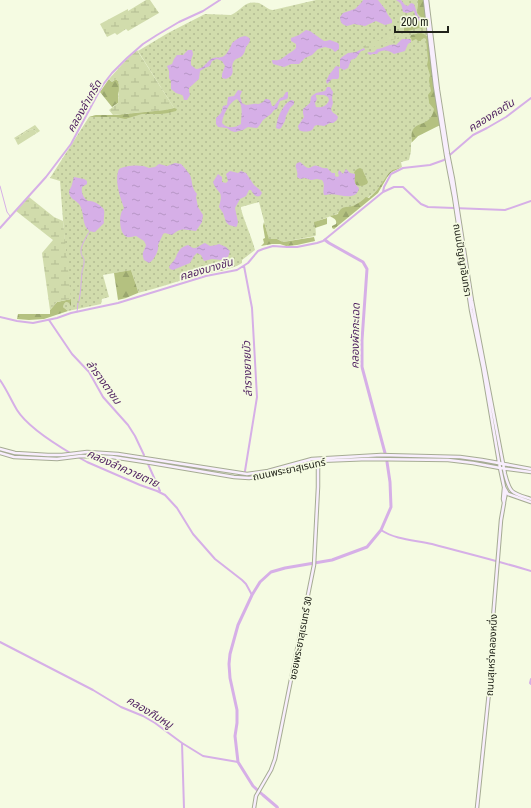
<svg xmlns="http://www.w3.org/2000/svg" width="531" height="808" font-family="'Archivo Narrow','Noto Sans Thai',sans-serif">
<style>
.green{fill:url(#green-dots)}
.forest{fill:url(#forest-firs)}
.wetland{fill:url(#wetland-marsh)}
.water{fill:url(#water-ripples);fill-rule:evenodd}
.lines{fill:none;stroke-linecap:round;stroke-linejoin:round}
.stream{stroke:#d6afe7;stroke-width:1}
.canal{stroke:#d6afe7;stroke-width:2}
.river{stroke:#d6afe7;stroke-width:3}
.secondary-casing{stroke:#a6ac94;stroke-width:4.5}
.secondary{stroke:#f8eefd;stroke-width:2.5}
.labels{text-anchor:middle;stroke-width:3.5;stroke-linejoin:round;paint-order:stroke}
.street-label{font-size:10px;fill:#21231a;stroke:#f5fbe2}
.water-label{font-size:11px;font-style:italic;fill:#4d1d5f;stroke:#f5fbe2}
</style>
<defs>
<pattern id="green-dots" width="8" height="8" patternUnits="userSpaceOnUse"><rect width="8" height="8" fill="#d1dcac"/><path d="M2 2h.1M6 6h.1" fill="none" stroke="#b3bc93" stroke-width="1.8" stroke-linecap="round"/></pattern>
<pattern id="forest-firs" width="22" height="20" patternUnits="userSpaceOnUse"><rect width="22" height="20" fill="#b4c180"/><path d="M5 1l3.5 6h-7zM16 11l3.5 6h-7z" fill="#9aa66e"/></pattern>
<pattern id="wetland-marsh" width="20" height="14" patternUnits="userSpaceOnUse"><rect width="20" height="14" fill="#d1dcac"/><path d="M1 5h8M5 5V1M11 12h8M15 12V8" fill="none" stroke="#b3bc93"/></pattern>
<pattern id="water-ripples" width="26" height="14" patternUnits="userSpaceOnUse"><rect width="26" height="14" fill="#d6afe7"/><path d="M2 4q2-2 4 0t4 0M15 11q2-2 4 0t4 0" fill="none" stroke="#b796c6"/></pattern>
</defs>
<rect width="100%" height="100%" fill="#f5fbe2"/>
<path class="green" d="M316 0H424L440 125 418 136 411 143V151L409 160 401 162 402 167 392 170 388 174 377 190 349 214 339 213 315 222 316 235 315 236 283 242 277 239 269 240 259 202 241 207V209C245 223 251 235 255 250L242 260V263C230 271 212 272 198 275 178 281 158 288 138 293V291L131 270 103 275 109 297 102 299 101 304 68 311 63 307 64 304 66 302 69 303 71 305 65 246 60 181 50 178 89 117 96 115H116L174 108 138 51 168 33 205 14 231 15C242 10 244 0 259 3 264 5 268 10 273 10Z
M35 125 40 131 37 133 34 130 31 129 15 139 14 138Z"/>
<path class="forest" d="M418 0H424L427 23 422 29 419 28 404 32V26H405C410 27 413 26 417 24V20L420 22 422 21V18L417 13 418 5Z
M421 33 424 34 429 38 440 125 418 136 412 142C412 139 411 135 412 132 416 120 430 128 434 109L429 103V101L428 95 431 91 429 81 430 75 427 65 428 60 426 39 424 38 421 40V41H418L416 39 412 41 411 38H410L411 35Z
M109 79 112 82 116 79 118 81 120 87 118 95V103L112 107 100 92Z
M174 108 177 109 176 111 168 113 161 114H142L125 119 116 117H89L96 115H116L165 110Z
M402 167 392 172 388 176 378 193 334 229 332 228V226L336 224C337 219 334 219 330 216L338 214C342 204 347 209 355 205 359 203 363 200 366 197L369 198 377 190 388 174 392 170Z
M360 168 362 169 368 182 367 184 362 186 356 185 354 182 355 174 354 173C355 170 357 169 360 168Z
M327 218V224L315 228 314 222Z
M264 222 269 239H277L283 242 314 237 315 241 297 245 286 246 280 244H272L261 246 264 243 263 239 265 238 263 226Z
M131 270 138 291V293L126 298 118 300 114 273Z
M71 299V306L69 303 66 302 64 304 63 307 68 311 44 319 29 320 17 319 18 314H50V310L57 302Z"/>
<path class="wetland" d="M146 0H150L159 13 128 31 126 29 117 35 115 33 107 37 100 24 128 9V11Z
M396 34H404C393 42 377 44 365 51L363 46C374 43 385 36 396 34Z
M137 50 174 108 165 110 113 115 109 110 118 103C118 95 120 88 118 81L116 79 112 82 109 79 126 60Z
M31 129 34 130 37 133 18 145 15 139Z
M29 197 54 217 63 221 71 299 57 302 50 310 42 253 53 240 16 211Z"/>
<path class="water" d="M363 0H378L385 9 388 15 392 20V23L385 25 376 21 365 26 354 24 347 26C343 25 340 23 340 17L343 13 355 9 362 2Z
M396 0H401L405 5 408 6 411 3 414 4 418 16 422 19V20L419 21 416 18 414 11 407 13 403 12C402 7 402 3 396 0Z
M306 30 310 31 324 41H326L330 40 338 43 339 45V49L335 52 332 49 325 47 318 49 312 55 305 58 299 64H291L284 67 273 64 272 61V60C281 61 281 59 288 54 291 52 293 51 296 48V44L291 41V38L299 35Z
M245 36C253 38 250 42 246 47 245 50 245 53 242 56 240 58 236 58 234 61 229 68 238 74 226 79L222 78V74L225 66 222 61 217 59 212 61 210 66 205 68 200 71 199 79 189 88V91L190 95 187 100H184L183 96 182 95 176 93 171 89V81L169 78V71L167 66 172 64 174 59 177 55H183L188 50H192L193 54 191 60V65L196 69C203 69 206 63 211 59 215 56 220 59 224 56 227 54 231 47 232 43 236 40 239 37 245 36Z
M402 39H410L411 40V42L408 44 405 51 394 54C389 50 381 49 377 54H373L370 55 367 53 369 52C373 53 375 52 377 49 384 49 389 43 396 45Z
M364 48 365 50 361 51 356 58 351 60 348 68 344 70 340 68 339 69V77L338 79H332L327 84 326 81 329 75 336 66 340 67V59L342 57 348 53 356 52Z
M327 87H330L333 92 332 98 333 103 331 109C332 114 336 113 338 117L337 120 333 123H330L324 126C322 126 319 125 317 125 313 126 315 127 312 130 308 132 303 132 299 130L298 126 304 117 303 113V109L310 103 311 97 313 95 316 93 325 91ZM316 95H324L328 97 329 100C327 106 322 108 316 107L315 103 317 99 316 97Z
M238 90 242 91 240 96 242 103 246 105C249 105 251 104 253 104 257 103 257 105 261 103 266 101 263 97 270 100L272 106H274L280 98 283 97 286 92H288V97L287 99 280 101 277 109 274 110 271 114 263 120 259 126 257 128 248 127 243 130 235 132 231 131 227 128 218 127 216 124V118L221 113 223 106 227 105 228 97 234 96ZM237 99C244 105 241 116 241 124 235 128 227 129 222 123 223 115 229 102 237 99Z
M291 100 294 101V104L290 108 286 116 285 121 281 128 279 129 276 128C277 118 282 105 291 100Z
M300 162C303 164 305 167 308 168 312 168 313 164 318 166 321 167 323 169 327 168L332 173H335V176L337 177 339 176 338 173 339 170 343 174 346 169 350 173 355 174C355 180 353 183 359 188 356 204 335 191 326 195H324C322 190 326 185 322 180L317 179 311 180 305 178 300 179 297 177C297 175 298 174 297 172 297 168 294 167 297 163Z
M175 163 181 164C183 166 189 173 190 175 193 183 191 187 197 194L196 197 198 207 203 215 202 222 196 231C184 230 182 227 172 235L165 233 163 234C162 237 160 240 159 243 157 246 159 246 158 249 157 254 153 261 149 263L144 260C141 252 144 252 146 245L144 241 136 236C133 236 130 238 127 237 120 235 119 219 121 214 121 212 123 210 124 208 120 197 114 180 119 169 126 165 142 164 149 168L155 167 159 164 167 166Z
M230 171 238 173 241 171 246 173 254 185 260 190 262 193 260 196C255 198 253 193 251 190H249L246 196 240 199 235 208 238 222 237 226 236 227 229 225 226 222 223 213 219 207C220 202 222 198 220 193 217 189 215 188 213 182L218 174 222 177V182L226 183 228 181 226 174Z
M74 177 84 179 87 181V184L82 187C81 192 83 198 88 201 90 201 93 201 94 202 97 203 103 207 104 210 105 214 103 219 104 223L95 232C80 232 86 213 79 204 75 199 70 200 69 192 69 189 72 187 72 184 73 181 73 179 74 177Z
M205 243 210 246 216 245 219 244 226 247 230 251 228 257 222 260 212 259 204 261 201 255 197 253 194 256 190 263 173 270 170 269 169 267C171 263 173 262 175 259 178 252 180 247 188 245 190 246 191 247 193 248 197 249 201 244 205 243Z"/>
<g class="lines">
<path class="stream" d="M0 186 7 212 10 216
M79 301C81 291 81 282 82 272 82 269 84 267 84 263 85 258 81 256 81 252 80 247 87 235 90 231
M77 312 78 303"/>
<path class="canal" d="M383 192 384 187 391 174 403 168 430 165 444 160 473 135 487 128 506 117 531 98
M0 228 46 177 71 144 102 86 112 73 127 58 143 44 157 35 179 22 203 11 220 0
M244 266 252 308 257 397 245 471
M0 317 17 321 33 323 57 318 71 313 118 303 206 276 237 270 248 263 258 251 263 249 273 246 287 247H297L317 243 323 241 383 192 394 187H403L421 204 428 207 505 210 531 201
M49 320 72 354 89 372 103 397 128 425 135 436 144 455
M0 380C7 390 11 400 17 410 27 426 55 444 72 454
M78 457 87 462 140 485 157 491 165 495 177 508 193 534 215 559 242 580 246 584 252 595
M148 464 160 491
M381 530C396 540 415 540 432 544 465 553 498 561 531 571
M0 642 93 690 121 707 143 716 155 723 182 743 203 756 238 762
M531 679 530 683 531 684
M182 743 184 808
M277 807 278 808"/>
<path class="river" d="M325 240 329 243 363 262 367 269 362 340V367L385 453
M277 807 263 795 253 786 238 762 235 736 237 723V710L230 678 229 664 230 654 238 625 252 595 260 582 271 572 285 568 332 560 367 547 381 530 391 507 390 482 387 462"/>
<g class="secondary-casing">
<path id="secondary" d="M425 0 435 86 446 155 454 197 471 310 483 368 500 468 504 487 508 494 531 502
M427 0 438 90 448 154 453 179 472 301 505 474C510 494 512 493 531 499
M0 449 15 453 48 455H62L87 452 118 454 247 474 268 471 312 459 381 455 460 457 482 460 531 469
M0 453 14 457 57 459 81 456 112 457 151 463 234 477 249 478 263 476 308 463 318 461 368 459 448 460 473 463 500 468 531 472
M504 502 506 492
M254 808 256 796 271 770 275 759 314 565 318 487V462
M477 808 489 692 493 618 501 520 504 503 503 499 504 488"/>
</g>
<use href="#secondary" class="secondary"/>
</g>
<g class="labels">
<g class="street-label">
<text transform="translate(463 260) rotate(81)" y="4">ถนนปัญญาอินทรา</text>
<text transform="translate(289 469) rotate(-12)" y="4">ถนนพระยาสุเรนทร์</text>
<text transform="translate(300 638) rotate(-79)" y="4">ซอยพระยาสุเรนทร์ 30</text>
<text transform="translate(491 655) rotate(-87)" y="4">ถนนสุเหร่าคลองหนึ่ง</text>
</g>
<g class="water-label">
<text transform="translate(84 106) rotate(-60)" y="4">คลองลำเกร็ด</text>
<text transform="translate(491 115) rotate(-32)" y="4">คลองคอตัน</text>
<text transform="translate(206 269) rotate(-16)" y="4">คลองบางชัน</text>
<text transform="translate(355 336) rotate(-89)" y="4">คลองผักกะเฉด</text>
<text transform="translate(247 369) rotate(-92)" y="4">ลำรางยายบัว</text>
<text transform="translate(104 382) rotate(54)" y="4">ลำรางตาชม</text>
<text transform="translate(123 468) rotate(24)" y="4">คลองลำควายตาย</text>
<text transform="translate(150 712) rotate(31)" y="4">คลองกีบหมู</text>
</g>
</g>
<path d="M395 26v6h53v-6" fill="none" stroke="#21231a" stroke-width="2"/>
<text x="401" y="26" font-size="12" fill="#21231a" stroke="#f5fbe2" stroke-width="3" paint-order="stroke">200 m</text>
</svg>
